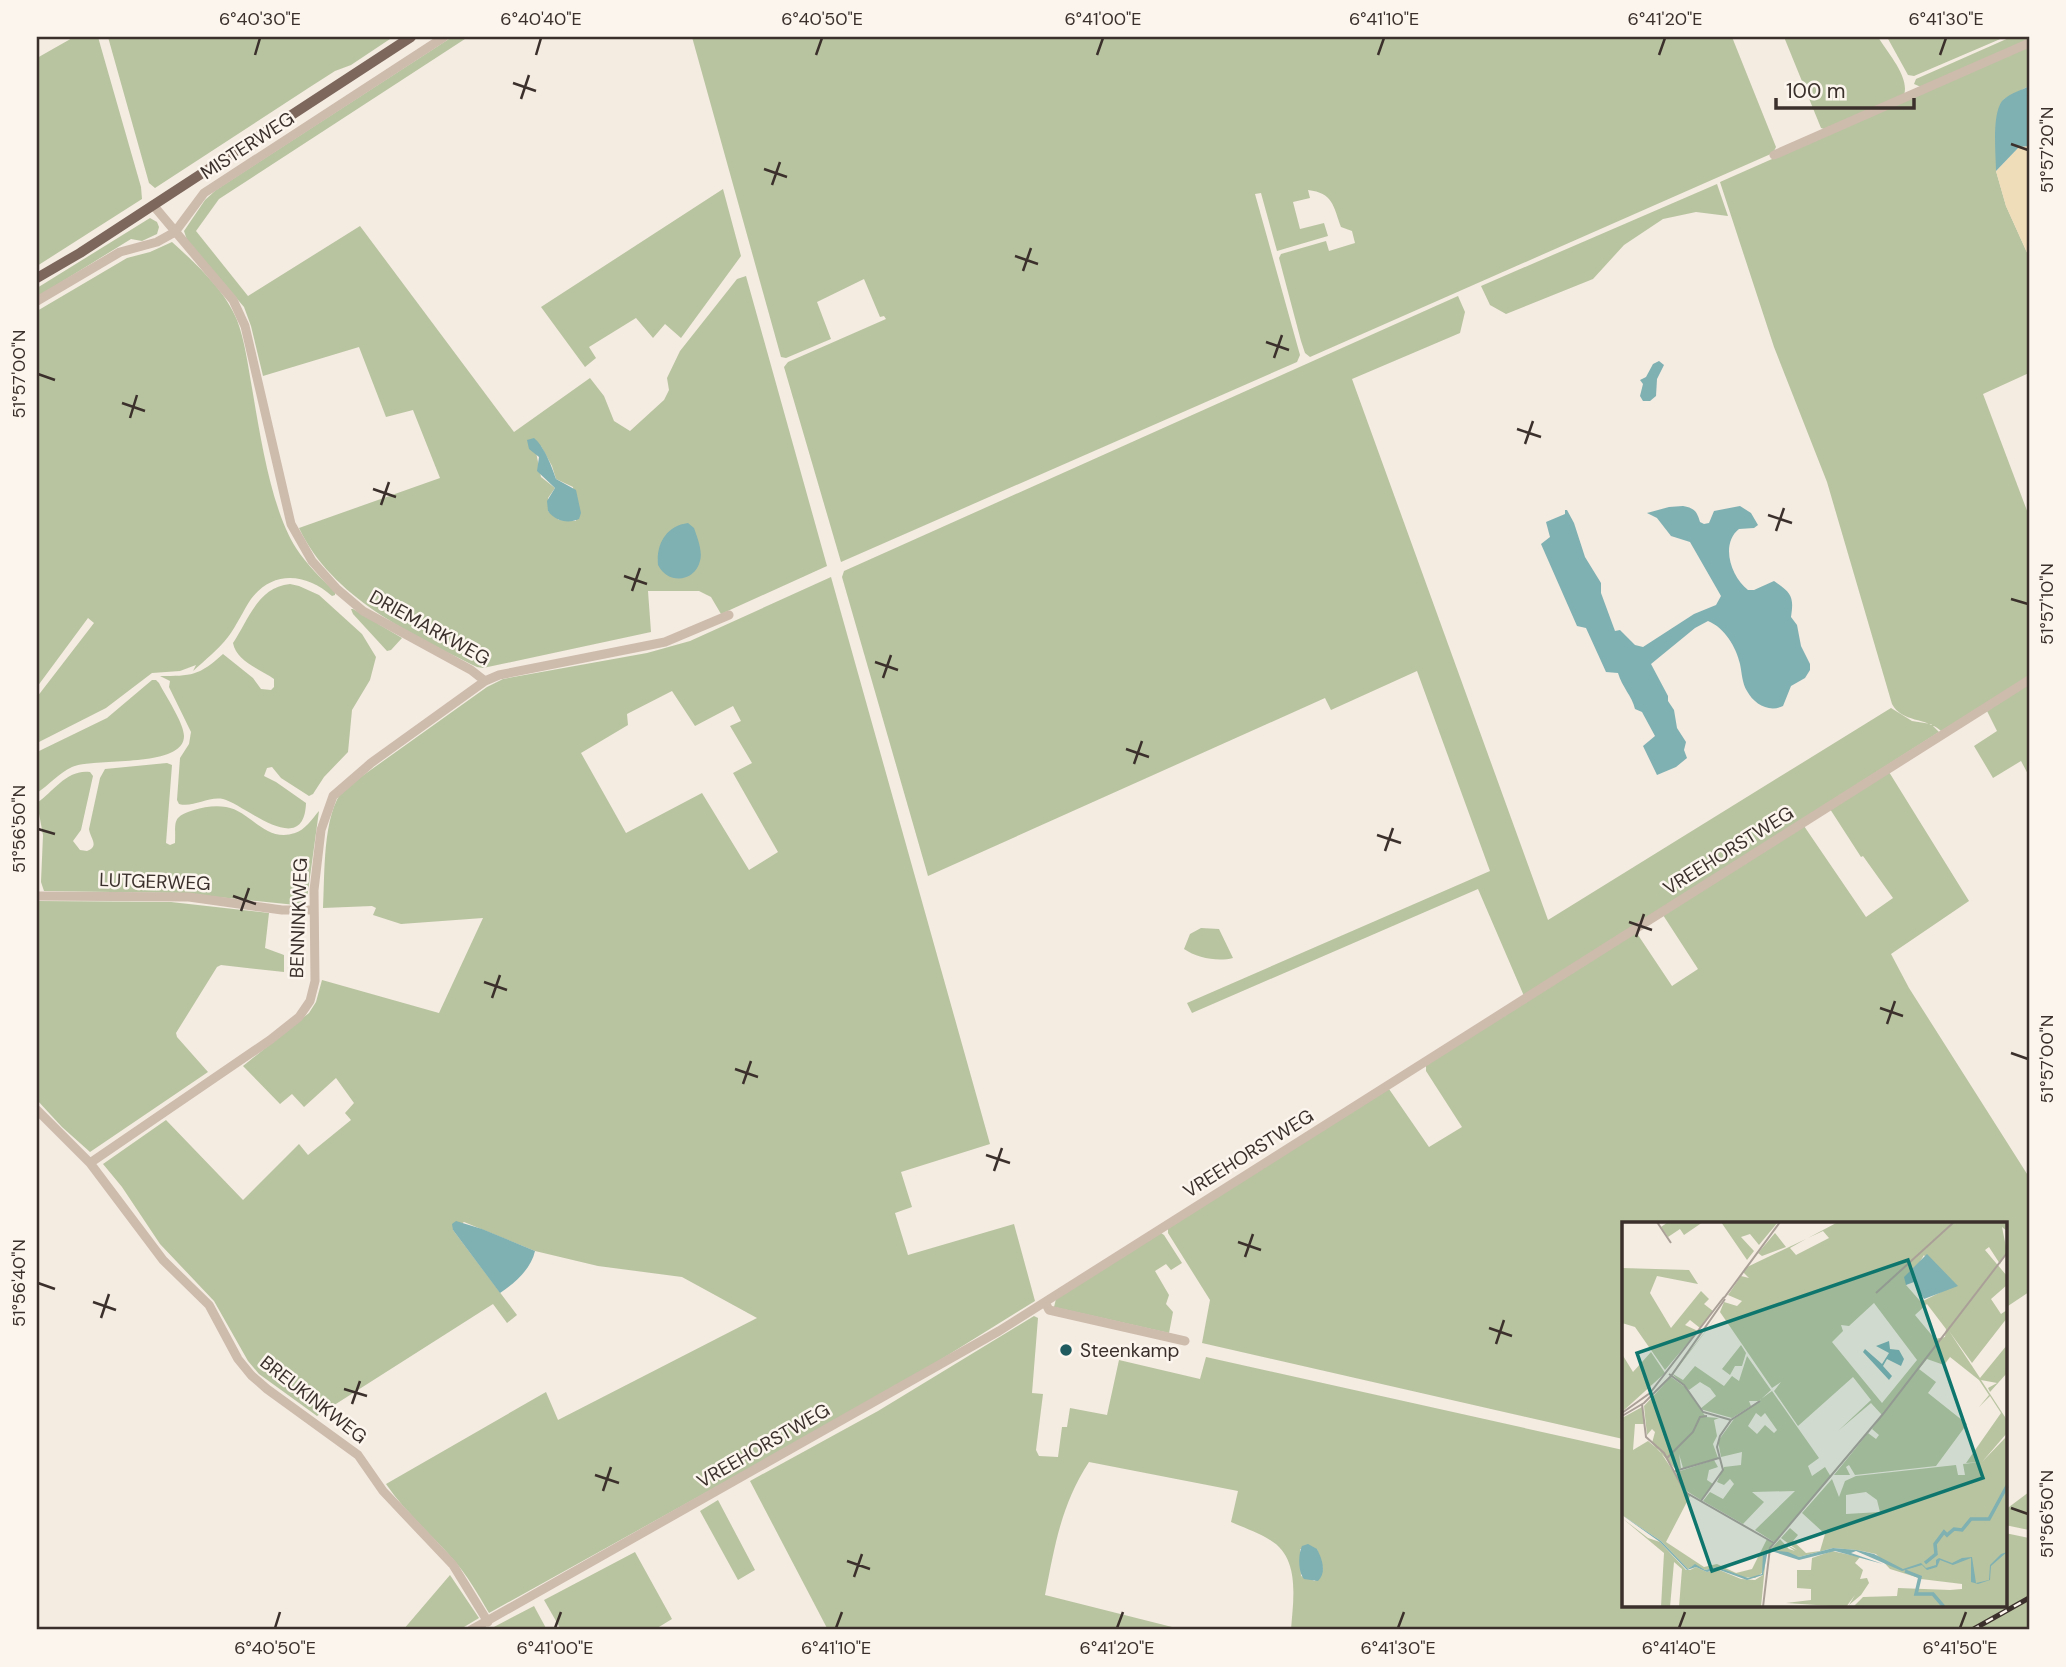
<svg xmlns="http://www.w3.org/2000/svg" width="2066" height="1667" font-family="'DM Sans',sans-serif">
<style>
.green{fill:#b8c4a0;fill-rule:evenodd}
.sand{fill:#efdcb8}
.water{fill:#7fb0b2}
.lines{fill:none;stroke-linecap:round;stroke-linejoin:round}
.minor{stroke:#cdbbac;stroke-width:9}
.major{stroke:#7d675c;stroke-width:10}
.rail-casing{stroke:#3b302b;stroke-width:5}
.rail{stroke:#fbf5ee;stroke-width:2.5;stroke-dasharray:8;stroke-linecap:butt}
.ticks{fill:none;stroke:#3b302b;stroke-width:2.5}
.poi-dot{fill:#1f5a5e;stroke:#fbf5ee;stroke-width:2.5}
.labels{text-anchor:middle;stroke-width:5;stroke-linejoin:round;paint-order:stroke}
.street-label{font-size:19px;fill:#3b302b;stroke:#fbf5ee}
.poi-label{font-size:19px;fill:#3b302b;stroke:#fbf5ee;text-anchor:start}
.inset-river{fill:none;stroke:#7fb0b2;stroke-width:3.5}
.inset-road{fill:none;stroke:#aaa098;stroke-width:2}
.view{fill:#0f766e;fill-opacity:0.15;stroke:#0f766e;stroke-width:3.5}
.inset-edge{fill:none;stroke:#3b302b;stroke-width:3.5}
.neatline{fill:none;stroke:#3b302b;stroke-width:2.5}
.ticks-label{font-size:18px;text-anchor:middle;fill:#3b302b}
</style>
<rect width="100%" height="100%" fill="#f4ebe1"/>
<path class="green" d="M74 37H98L141 187 142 199 37 266V58Z
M108 37H393L351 65 335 71 310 87 155 188 149 183Z
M452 37H468L219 199 196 231 248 296 360 226 514 432 590 378 604 396 614 421 630 431 664 400 669 390 667 378 680 351 737 279 746 276 827 566 721 614 711 597 699 591H648L651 632 483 668 477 667C411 634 332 598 299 528L440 478 413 410 386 417 359 347 263 376 251 326 244 307 187 240 184 231 205 200 216 190ZM541 446 552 466 556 479 573 487 576 521 559 520 548 511V498L555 488 541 477 536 452Z
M692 37H1732L1776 147 1773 153 1310 357 1305 353 1301 341 1279 258 1281 254 1326 241 1329 251 1355 243 1352 231 1341 227C1333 205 1333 193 1308 190L1310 198 1293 202 1300 229 1324 223 1328 236 1277 251 1261 193 1255 194 1300 355 1297 362 841 562 784 367 788 362 886 319 884 316 880 317 864 279 817 302 831 339 786 358 781 357Z
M1784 37H1878C1887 52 1910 77 1904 95L1824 129 1821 128Z
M1887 37H2005L1914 76 1908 75Z
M2011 37H2029V40L1921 87 1914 84 1916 79Z
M2029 46V86L2004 99 2000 105 1996 127V171L2006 206 2029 257V373L1983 394 2029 516V676L1941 731C1926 717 1902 723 1892 704L1827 482 1774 347 1720 182Z
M1717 184 1728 216 1696 212 1663 219 1624 245 1593 279 1506 314 1490 305 1481 286Z
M723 189 741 256 681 338 665 324 653 338 636 318 589 347 596 358 585 367 541 307Z
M150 218 157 222 159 227 157 234 142 241 131 239 37 297V288Z
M172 242C195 263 225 290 237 320 245 341 248 366 252 388 260 434 271 509 296 548 307 565 321 578 335 592V595L332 596C306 573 273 570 251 599 243 611 237 625 228 637 218 650 205 660 193 671L196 665 180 671 152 673 106 708 37 743V697L94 623 88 618 37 687V311L127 258 150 252Z
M1458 296 1465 312 1460 333 1352 379 1548 920 1891 708 1912 721 1931 724 1939 732 1524 996 1478 889 1192 1013 1187 1003 1490 871 1417 671 1331 710 1325 698 928 876 842 577 844 571Z
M831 577 990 1144 901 1172 912 1207 895 1213 908 1255 1014 1224 1035 1301 903 1383 489 1613C478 1594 467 1575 452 1558 430 1533 405 1512 386 1484L546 1392 558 1420 757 1318 682 1277 598 1266 535 1251 464 1222 453 1230 517 1315 507 1323 493 1304 317 1416 259 1374 248 1361 214 1301 160 1244 122 1187 103 1164 166 1120 243 1200 299 1144 308 1155 351 1120 345 1113 354 1103 336 1078 304 1107 292 1094 280 1104 243 1066 309 1013 316 1002 322 980 439 1013 483 918 401 924 373 915 376 908 372 906 323 908C325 876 322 814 344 789L487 687 503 679 647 653 690 641ZM672 691 695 726 733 706 741 721 730 726 752 763 733 773 778 852 749 870 702 793 626 833 581 753 628 725 627 714Z
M290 584 299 586 319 595 362 634 376 657 370 680 352 710 348 752 324 777 313 794 309 796 281 778 272 767 267 768 264 776 276 782 306 803C304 860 244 804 223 799 208 796 193 808 179 804L177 800 180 758 189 744 191 732 169 687 170 681 160 676C191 676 199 676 223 654L253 678 261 689 271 690 274 687V679C261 670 236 661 233 643 249 619 258 587 290 584Z
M351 609H353L402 638 391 650 387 651 353 614Z
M152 680H156L159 683C165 695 184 723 184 736 184 769 93 757 72 767 59 773 49 785 37 793V752L107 718Z
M2029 684V776L2021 761 1993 778 1974 746 1997 731 1987 711Z
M167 763 172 765 166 843 170 845 175 843C176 822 171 817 194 810 204 807 215 805 226 807 251 811 265 843 295 833 305 830 312 819 319 811L306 906 179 893 44 891 41 882 43 835 37 803C54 791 67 769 90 772L93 776 81 830 73 841 80 850 87 851C100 846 90 838 89 829L100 778 105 769Z
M1889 772 1969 901 1891 954 1909 988 2029 1177V1292L2005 1308V1224H1623V1439L1202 1343 1210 1300 1168 1233V1228L1389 1089 1429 1147 1462 1127 1426 1071V1065L1636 932 1672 986 1698 969 1663 915 1804 826 1866 917 1893 898 1863 856 1861 857 1830 809Z
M37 901 171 902 269 913 265 948 284 955V972L221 965 217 967 176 1033 177 1037 208 1072 90 1152 62 1127 37 1100Z
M1201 928 1219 929 1233 958C1218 962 1197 958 1184 949L1190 934Z
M1161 1233 1164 1235 1182 1263 1171 1270 1166 1264 1155 1271 1169 1295 1166 1304 1173 1312 1169 1333 1054 1307 1056 1299Z
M1034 1316 1038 1318 1032 1393 1043 1394 1036 1450 1039 1456 1058 1457 1062 1427H1067L1070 1408 1107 1415 1119 1360 1200 1379 1206 1357 1623 1450V1606H2005V1533L2029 1538V1630H1291C1293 1601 1301 1558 1270 1540 1258 1532 1244 1528 1231 1522L1238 1491 1089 1462C1061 1505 1055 1545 1045 1595L1184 1630H828L750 1481 878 1411ZM1300 1549H1317L1323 1569 1315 1581 1301 1576Z
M2029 1492V1530L2005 1525V1510Z
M718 1500 755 1570 738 1580 700 1511Z
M635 1552 672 1619 654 1630H564L560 1628 544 1600Z
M450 1575 479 1618 459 1630H403Z
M534 1606 547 1630H487L492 1628Z"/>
<path class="sand" d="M2029 146V257L2006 206 1996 171 2019 147Z"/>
<path class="water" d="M2029 86V146L2019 147 1996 171C1996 155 1991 110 2004 99 2011 93 2022 90 2029 86Z
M1659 361 1664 365 1657 379 1656 396 1650 401H1643L1640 396 1643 384 1640 380 1646 377 1653 364Z
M534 438C544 446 552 467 556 479L576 490 581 513 579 519C568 524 555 521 548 511L547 501 555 488 537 471 539 457 529 449 527 440Z
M1683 506C1694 508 1697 511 1700 522L1704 524 1709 523 1714 511 1740 506 1751 513 1758 525 1754 528 1739 529C1720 544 1731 577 1748 590H1754L1774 581C1792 593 1794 597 1791 617L1797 625 1801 646 1810 664V670L1805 678 1791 686 1783 706C1769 713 1754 704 1747 691 1742 683 1742 673 1740 664 1736 647 1725 628 1708 621L1695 628 1651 664 1668 696V701L1674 710 1677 728 1686 742 1684 750 1687 758 1676 767 1657 775 1643 746 1655 736 1642 712 1635 709C1632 696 1622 687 1618 673L1606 672 1586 628 1577 626 1541 544 1550 537 1546 522 1565 514V510H1567L1574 523 1585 557 1601 583V593L1615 631 1620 630 1635 645 1643 647 1694 614 1716 605 1721 596 1690 542 1671 536 1657 518 1647 513 1669 507Z
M688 523 694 528C697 537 703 551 700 561 695 582 668 585 658 565 656 544 666 526 688 523Z
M456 1221 482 1229 535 1251C531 1269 515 1283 500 1293L453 1230 452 1224Z
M1308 1544 1317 1549C1322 1559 1327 1572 1318 1581L1304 1579C1298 1572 1298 1554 1302 1546Z"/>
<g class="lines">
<path class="minor" d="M1774 155 2029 43
M153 205 233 300 245 326 291 524 312 561 337 589 363 611 471 670 485 681
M37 301 120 252 157 242 175 232 204 193 444 37
M37 896 189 897 282 910H314
M37 1110 90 1163 163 1260 209 1305 238 1359 251 1375 267 1389 358 1455 383 1491 453 1565 488 1622
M90 1163 270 1040 299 1017 310 1001 315 981 314 890 321 830 333 796 371 763 485 681 499 675 665 642 729 615
M1045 1302 1049 1310 1185 1341
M471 1630 999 1331 2029 680"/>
<path class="major" d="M37 278 80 253 411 37"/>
<g class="rail-casing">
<path id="rail" d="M1972 1630 2029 1598"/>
</g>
<use href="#rail" class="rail"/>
</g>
<path class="ticks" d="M255 55 260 38M536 55 541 38M816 55 822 38M1097 55 1103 38M1378 55 1384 38M1659 55 1665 38M1940 55 1946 38M513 83 536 91M521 99 529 75M2011 144 2028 150M764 169 787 177M772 185 780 162M1015 256 1038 264M1023 271 1031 248M1266 342 1289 350M1274 358 1282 335M38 374 55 380M122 403 145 411M130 418 137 395M1517 429 1541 437M1525 444 1533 421M373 489 396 497M381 505 389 482M1768 515 1792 523M1776 531 1784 508M624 576 647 584M632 591 640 568M2011 599 2028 604M875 662 898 670M883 678 891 655M1126 749 1149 757M1134 764 1142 741M38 829 55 834M1377 835 1401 843M1385 851 1393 828M233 896 256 904M241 911 249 888M1629 922 1652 930M1636 937 1644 914M484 982 507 990M492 998 500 975M1880 1008 1903 1016M1887 1024 1895 1001M2011 1053 2028 1059M735 1069 758 1077M743 1084 751 1061M986 1155 1010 1163M994 1171 1002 1148M1238 1242 1261 1250M1245 1257 1253 1234M38 1283 55 1289M93 1302 116 1310M101 1318 109 1294M1489 1328 1512 1336M1496 1344 1504 1320M344 1389 367 1396M352 1404 360 1381M595 1475 619 1483M603 1491 611 1467M2011 1508 2028 1514M847 1561 870 1569M854 1577 862 1554M275 1628 280 1612M555 1628 561 1612M836 1628 842 1612M1117 1628 1123 1612M1398 1628 1404 1612M1679 1628 1685 1612M1960 1628 1966 1612"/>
<circle class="poi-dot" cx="1066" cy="1350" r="7"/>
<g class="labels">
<g class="street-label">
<text transform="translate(247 145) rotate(-33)" y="7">MISTERWEG</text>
<text transform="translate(430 627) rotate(29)" y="7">DRIEMARKWEG</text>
<text transform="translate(1728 850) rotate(-32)" y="7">VREEHORSTWEG</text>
<text transform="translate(155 881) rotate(2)" y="7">LUTGERWEG</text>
<text transform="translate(298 918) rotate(-88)" y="7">BENNINKWEG</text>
<text transform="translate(1248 1153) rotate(-32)" y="7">VREEHORSTWEG</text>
<text transform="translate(314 1399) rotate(38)" y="7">BREUKINKWEG</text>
<text transform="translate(763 1445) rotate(-30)" y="7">VREEHORSTWEG</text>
</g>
<g class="poi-label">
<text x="1080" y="1357">Steenkamp</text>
</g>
</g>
<g transform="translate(1622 1222)">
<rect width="385" height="385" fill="#f4ebe1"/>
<path d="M46 0H81L62 13 58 7 46 15 39 5ZM99 0H156L137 23 128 12 119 15 132 29 125 38ZM216 0H385V9L380 5 385 30 378 42 367 25 363 28 385 54V63L369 77 379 92 385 88V96L350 141 327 109 358 156 385 123V151L368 170 366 166 375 161 359 158 385 198V211L360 240 385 214V385H231L241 375 275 374 276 366 328 368 340 367V362L299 357 296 361 297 356 268 347 254 332 235 328 211 326 177 335 148 328 158 317 167 327 173 329 163 322 175 328 159 316 168 306 176 313 171 319 184 331 198 329 203 312 180 291 210 257 217 275 223 259 234 254 334 243 336 253H343L341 242 359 240 344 241 379 191 368 174 357 185 367 173 357 158 328 135 322 143 305 137 297 147 314 160 306 171 345 202 314 244 233 253 227 243 224 245 228 253H212L246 211 254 217 257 213 250 207 260 193 249 181 216 209 249 178 231 155 176 204 152 169 159 160 150 166 98 90 102 80 115 84 120 79 106 73 119 54 127 56 121 50 123 46 184 17 168 26 174 33 207 16 201 9 186 16ZM302 33 323 68 299 80 284 63ZM252 81 295 138 260 181 210 120 221 109 219 103 227 104ZM305 82 324 107 323 115 313 117 293 93ZM244 270 255 278 258 290 224 292V273ZM153 11 164 25 140 34 136 31ZM0 46 67 48 76 62 35 54 28 71 49 106 79 69 87 77 82 82 91 89 78 106 68 98 63 103 76 109 43 148 13 105 0 101ZM97 92 51 152 61 158 73 144 102 164 110 154 117 159 125 134 149 168 137 179H127L129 184 110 196 78 187 94 174 88 166 78 160 67 168 50 152ZM119 123 124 131 120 144H113L108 153 100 147ZM29 130 43 151 0 190V132L11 150ZM49 155 63 165 84 195 97 196 92 198 95 214 91 222 96 236 61 246 57 232 59 246 54 248 30 221 33 210 30 207 25 213 22 184ZM150 169 197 236 186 244 190 254 203 245 209 255 152 320 133 308 173 269 130 270 142 280 121 302 81 279 88 270 101 277 112 262 108 257 102 263 95 260 102 245 119 243 120 230 99 235 96 219 112 197ZM134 191 139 195 143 191 155 208 152 211 143 203 135 212 126 204ZM20 185 23 202H13L11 228 26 219 37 228 68 274 44 320 82 345 95 342 114 351 130 347 145 317 151 321 144 333 139 385H57L60 347 52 340 48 385H39L42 331 0 296 26 316 38 320 64 348H68L74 345 85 350 95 347 119 357 133 358 141 353 144 328 140 351 133 356 119 355 95 345 83 348 72 343 66 347 39 319 0 293V196ZM92 238 96 245 87 248 85 258 91 262 79 278 63 268 55 250ZM210 329 238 335 233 341 241 348 238 357 245 356 247 361 239 373 227 383 233 373 224 385 164 381 189 378V367L175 366V348H189L190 336Z" fill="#b8c4a0" fill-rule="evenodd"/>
<path d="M305 32 336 64 302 77 292 60 284 63 282 55ZM267 119 268 127 277 128 282 137 279 144 265 137 261 144 270 154 267 158 241 130 243 127 260 142 267 131 254 124ZM0 293 39 319 66 347 73 342 83 348 95 345 126 356 140 352 141 331 144 328 166 330 177 335 211 326 235 328 252 332 281 347 299 341 304 346 314 343V338L317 336 330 341 340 336 350 335 354 361 367 358 368 343 379 332 385 330 369 344 368 358 356 362 349 360V336L331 343 318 338 315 345 305 348 300 343 280 349 234 329 229 331 261 342 213 329 177 338 146 328 141 353 125 358 95 347 85 350 74 345 65 348 38 320Z" fill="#7fb0b2"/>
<path class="inset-river" d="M303 341 314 332 313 322 322 310 325 313 332 307 340 308 349 297H367L385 264M283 349 298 355 294 372H311L322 385"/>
<path class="inset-road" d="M35 0 49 21M254 71 332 0M102 76 158 0M47 152 62 163 81 190 109 198M20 182 24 215 42 231 63 270 152 321M0 191 28 171 102 75M0 194 22 181 49 154 103 77M45 236 71 210 78 195 85 194M53 249 97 236M79 279 101 248 95 225 98 214 109 198 138 179M141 385 148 326 261 192 385 31"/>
<path class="view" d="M286 38 361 256 90 349 15 131Z"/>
<rect width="385" height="385" class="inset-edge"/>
</g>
<rect width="2066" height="1667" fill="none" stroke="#fbf5ee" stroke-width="77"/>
<path d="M1776 98v10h138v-10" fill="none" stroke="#3b302b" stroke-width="3.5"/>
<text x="1786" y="98" font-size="21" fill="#3b302b" stroke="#fbf5ee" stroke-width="5" paint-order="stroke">100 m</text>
<rect x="38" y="38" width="1990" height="1590" class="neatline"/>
<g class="ticks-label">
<text x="260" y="25">6°40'30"E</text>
<text x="541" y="25">6°40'40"E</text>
<text x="822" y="25">6°40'50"E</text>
<text x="1103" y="25">6°41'00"E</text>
<text x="1384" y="25">6°41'10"E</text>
<text x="1665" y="25">6°41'20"E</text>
<text x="1946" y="25">6°41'30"E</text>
<text transform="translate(2047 150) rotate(-90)" y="6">51°57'20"N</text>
<text transform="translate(19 374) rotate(-90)" y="6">51°57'00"N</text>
<text transform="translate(2047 604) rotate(-90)" y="6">51°57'10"N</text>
<text transform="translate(19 829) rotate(-90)" y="6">51°56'50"N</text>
<text transform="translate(2047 1059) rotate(-90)" y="6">51°57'00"N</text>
<text transform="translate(19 1283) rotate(-90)" y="6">51°56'40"N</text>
<text transform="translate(2047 1514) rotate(-90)" y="6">51°56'50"N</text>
<text x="275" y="1654">6°40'50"E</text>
<text x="555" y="1654">6°41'00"E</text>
<text x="836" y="1654">6°41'10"E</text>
<text x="1117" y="1654">6°41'20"E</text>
<text x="1398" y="1654">6°41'30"E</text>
<text x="1679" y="1654">6°41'40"E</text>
<text x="1960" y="1654">6°41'50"E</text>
</g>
</svg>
